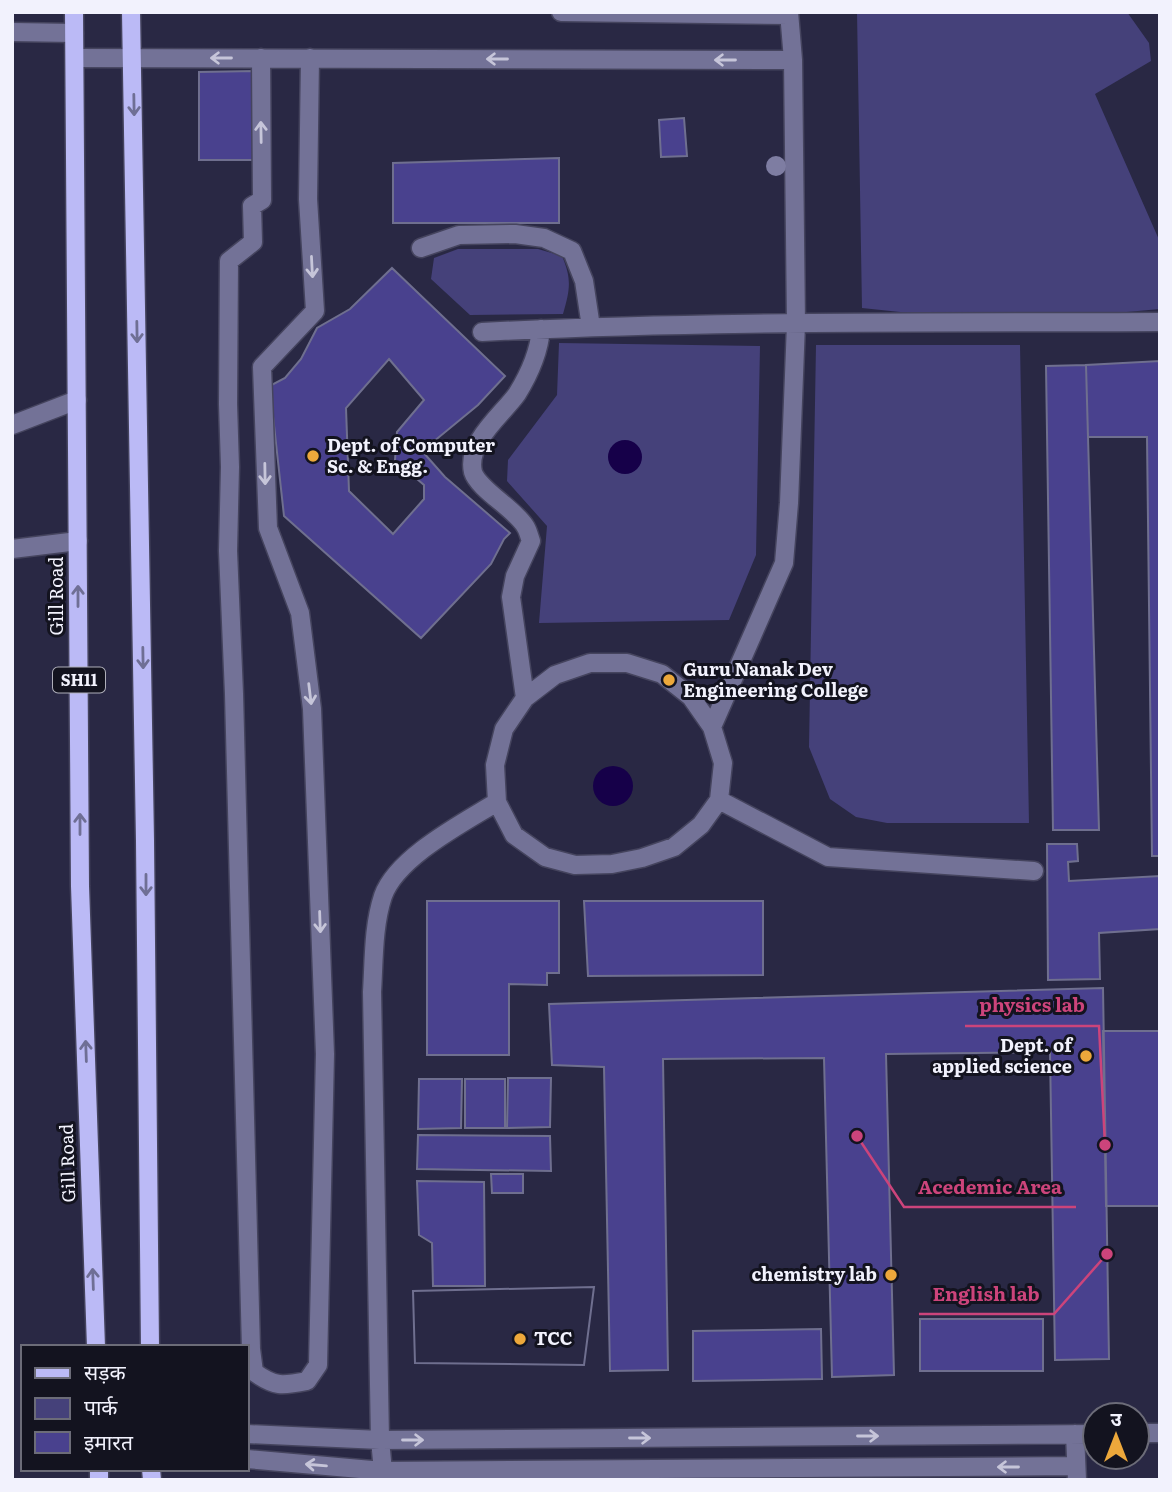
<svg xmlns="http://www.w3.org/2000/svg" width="1172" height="1492" font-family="Literata,'Noto Sans Devanagari',serif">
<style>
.green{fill:#45417a}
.water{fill:#160049}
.building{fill:#49418e;stroke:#6f6f8f;stroke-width:2;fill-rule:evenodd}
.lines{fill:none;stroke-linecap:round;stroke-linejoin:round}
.minor-casing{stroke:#45445e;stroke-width:21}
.major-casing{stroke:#45445e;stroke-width:21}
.minor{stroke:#737297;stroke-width:18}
.major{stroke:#bbbaf6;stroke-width:18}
.tree{fill:#7e7da2}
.oneway{stroke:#c6c5d9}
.oneway2{stroke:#6f6f95}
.poi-dot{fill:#eda83b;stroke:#13131f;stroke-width:2.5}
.labels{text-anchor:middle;stroke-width:6;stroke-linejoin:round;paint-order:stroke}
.shield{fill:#13131f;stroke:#afafba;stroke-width:2}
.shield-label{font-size:16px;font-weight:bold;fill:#f2f2fd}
.poi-label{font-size:18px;font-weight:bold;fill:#f2f2fd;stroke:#13131f;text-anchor:start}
.street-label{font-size:18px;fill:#f2f2fd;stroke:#13131f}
.leader{fill:none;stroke:#cc447b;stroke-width:2.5}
.callout-dot{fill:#cc447b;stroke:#13131f;stroke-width:2.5}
.callout-label{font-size:19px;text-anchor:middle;font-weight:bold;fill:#cc447b;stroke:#13131f;stroke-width:6;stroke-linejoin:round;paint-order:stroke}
</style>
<rect width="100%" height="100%" fill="#292844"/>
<path class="green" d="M857 12H1127L1149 43 1151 61 1095 94 1160 242V309L1005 323 862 308Z
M458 249H538L562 256C572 279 570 290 563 314L470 315 431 279 434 258Z
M559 343 760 346 756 555 729 620 539 623 547 526 507 481 508 460 557 395Z
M816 345H1020L1029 823H887L856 817 830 799 809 747Z"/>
<path class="water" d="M608 457a17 17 0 1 1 34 0a17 17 0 1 1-34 0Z
M593 786a20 20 0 1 1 40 0a20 20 0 1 1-40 0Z"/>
<path class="building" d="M256 71V160H199V72Z
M684 118 687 156 661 157 659 120Z
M559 158V223H393V163Z
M392 268 505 376 478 405 422 451 445 477 510 533 504 539 491 564 421 638 284 516 272 407 264 389 285 378 301 359 317 328 350 309ZM389 359 424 400 397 432 395 460 424 485V499L393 534 349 491 346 408Z
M1160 361V856H1152L1147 437H1088L1086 365Z
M1086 365 1099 830H1053L1046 366Z
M1047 844H1077L1078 861 1068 862 1069 881 1160 876V929L1099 933 1100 979 1048 980Z
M427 901H559V973H547V985L509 984V1055H427Z
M584 901H763V975L588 976Z
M1103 988 1109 1359 1055 1360 1050 1052 886 1054 894 1375 832 1377 824 1058 663 1059 668 1370 610 1371 604 1067 552 1065 549 1004Z
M1103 1031H1160V1206H1106Z
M508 1078H551L550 1127 507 1128Z
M419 1079H462L461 1128 418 1129Z
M465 1079H505V1128H465Z
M418 1135 550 1136 551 1171 417 1169Z
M491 1174H523V1193H492Z
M417 1181 484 1182 485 1286H433L432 1243 419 1235Z
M594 1287 584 1365 415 1363 413 1291Z
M594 1287 584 1365 415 1363 413 1291Z
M920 1319H1043V1371H920Z
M821 1329 822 1379 693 1381V1331Z"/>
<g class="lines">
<g class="minor-casing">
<path id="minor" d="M561 12 789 15
M12 32 74 33
M75 58 793 60
M261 58 262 200 252 206 253 242 229 261 228 404 230 467 228 551 234 694 251 1349 254 1372C275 1387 282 1386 307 1381L318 1365 325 1054 312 709 300 613 268 528 262 367 315 311 308 199 310 58
M421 248 459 235 515 234 544 238 572 251 584 281 591 327
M482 332C708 320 934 323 1160 322
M12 425 77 400
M12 549 78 541
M590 663H627L662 674 691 697 712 727 723 763 719 800 701 825 674 847 642 858 612 864 575 865 545 857 514 835 497 802 495 765 504 729 525 698 555 675Z
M525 698 511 597 515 576 531 541C529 536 528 530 525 526 515 509 478 489 473 472 466 442 502 415 517 394 530 373 539 353 541 329
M712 727 784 563 789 503 796 324 793 60 789 12
M719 800 828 857 1034 871
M1137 1433H1160
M247 1434 380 1440 1095 1434
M1075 1434 1077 1480
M247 1459 383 1471 1076 1466
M383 1471 380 1440 372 992C374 961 373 926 383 896 397 857 463 823 497 802"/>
</g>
<g class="major-casing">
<path id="major" d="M74 12 80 886 96 1347
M131 12 145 841 150 1347
M151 1469 152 1480
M99 1480V1469"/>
</g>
<use href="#minor" class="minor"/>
<use href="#major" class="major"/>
</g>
<circle class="tree" cx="776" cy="166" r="10"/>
<defs><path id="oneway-shaft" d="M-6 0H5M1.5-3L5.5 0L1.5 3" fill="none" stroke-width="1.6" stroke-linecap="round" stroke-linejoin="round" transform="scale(1.75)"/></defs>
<g class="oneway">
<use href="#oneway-shaft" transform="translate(221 58) rotate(-180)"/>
<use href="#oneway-shaft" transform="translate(497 59) rotate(-180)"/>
<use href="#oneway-shaft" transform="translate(725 60) rotate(-180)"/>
<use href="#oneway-shaft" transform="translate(261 132) rotate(-91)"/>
<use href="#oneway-shaft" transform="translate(312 267) rotate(87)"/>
<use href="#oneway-shaft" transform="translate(265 474) rotate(89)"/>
<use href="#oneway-shaft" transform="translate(310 694) rotate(83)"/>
<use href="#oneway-shaft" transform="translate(320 922) rotate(88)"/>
<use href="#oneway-shaft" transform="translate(868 1436)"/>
<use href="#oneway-shaft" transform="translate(640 1438)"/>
<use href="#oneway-shaft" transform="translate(413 1440)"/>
<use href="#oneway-shaft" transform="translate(316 1465) rotate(-175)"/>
<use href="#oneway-shaft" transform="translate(1008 1467) rotate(180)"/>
</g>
<g class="oneway2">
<use href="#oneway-shaft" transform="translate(134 105) rotate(89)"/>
<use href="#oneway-shaft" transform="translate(137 332) rotate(89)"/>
<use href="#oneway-shaft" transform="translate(78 596) rotate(-90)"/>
<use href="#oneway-shaft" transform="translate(143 658) rotate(89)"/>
<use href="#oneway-shaft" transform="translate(80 824) rotate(-90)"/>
<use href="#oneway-shaft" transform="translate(146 885) rotate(90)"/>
<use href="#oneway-shaft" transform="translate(86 1051) rotate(-92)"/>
<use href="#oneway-shaft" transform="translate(93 1279) rotate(-92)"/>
</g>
<g class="poi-dot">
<circle cx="313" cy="456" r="7"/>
<circle cx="669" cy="680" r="7"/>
<circle cx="1086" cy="1056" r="7"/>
<circle cx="891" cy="1275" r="7"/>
<circle cx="520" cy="1339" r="7"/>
</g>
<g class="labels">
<rect class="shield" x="53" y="667.5" width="52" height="25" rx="5"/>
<g class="shield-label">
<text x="79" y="686">SH11</text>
</g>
<g class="poi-label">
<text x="327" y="452">Dept. of Computer<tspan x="327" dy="21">Sc. &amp; Engg.</tspan></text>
<text x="683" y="676">Guru Nanak Dev<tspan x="683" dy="21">Engineering College</tspan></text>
<text x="1072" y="1052" text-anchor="end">Dept. of<tspan x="1072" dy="21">applied science</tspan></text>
<text x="877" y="1281" text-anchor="end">chemistry lab</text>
<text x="534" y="1345">TCC</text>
</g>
<g class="street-label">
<text transform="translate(57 596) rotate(-90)" y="6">Gill Road</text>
<text transform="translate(68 1163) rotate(-92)" y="6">Gill Road</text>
</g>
</g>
<path class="leader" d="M1105 1145L1099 1026H965M857 1136L904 1207H1076M1107 1254L1054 1314H919"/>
<g class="callout-dot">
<circle cx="1105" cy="1145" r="7"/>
<circle cx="857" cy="1136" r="7"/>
<circle cx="1107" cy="1254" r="7"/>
</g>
<g class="callout-label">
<text x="1032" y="1012">physics lab</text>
<text x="990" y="1194">Acedemic Area</text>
<text x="986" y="1301">English lab</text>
</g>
<rect width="1172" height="1492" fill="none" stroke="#f2f2fd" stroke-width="28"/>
<rect x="21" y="1345" width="228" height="126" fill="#13131f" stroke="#6c6c78" stroke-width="2"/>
<rect x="35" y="1368" width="35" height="10" fill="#bbbaf6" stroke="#6c6c78" stroke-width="2"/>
<text x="84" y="1380" font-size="21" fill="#f2f2fd">सड़क</text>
<rect x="35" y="1398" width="35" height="21" fill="#45417a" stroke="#6c6c78" stroke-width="2"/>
<text x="84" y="1415" font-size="21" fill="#f2f2fd">पार्क</text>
<rect x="35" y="1432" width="35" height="21" fill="#49418e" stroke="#6c6c78" stroke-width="2"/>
<text x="84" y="1450" font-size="21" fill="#f2f2fd">इमारत</text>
<g transform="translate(1116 1436)"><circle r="33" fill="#13131f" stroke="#6c6c78" stroke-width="2"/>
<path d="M0-5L12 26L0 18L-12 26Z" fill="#eda83b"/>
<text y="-10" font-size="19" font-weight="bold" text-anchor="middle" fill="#f2f2fd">उ</text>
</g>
</svg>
